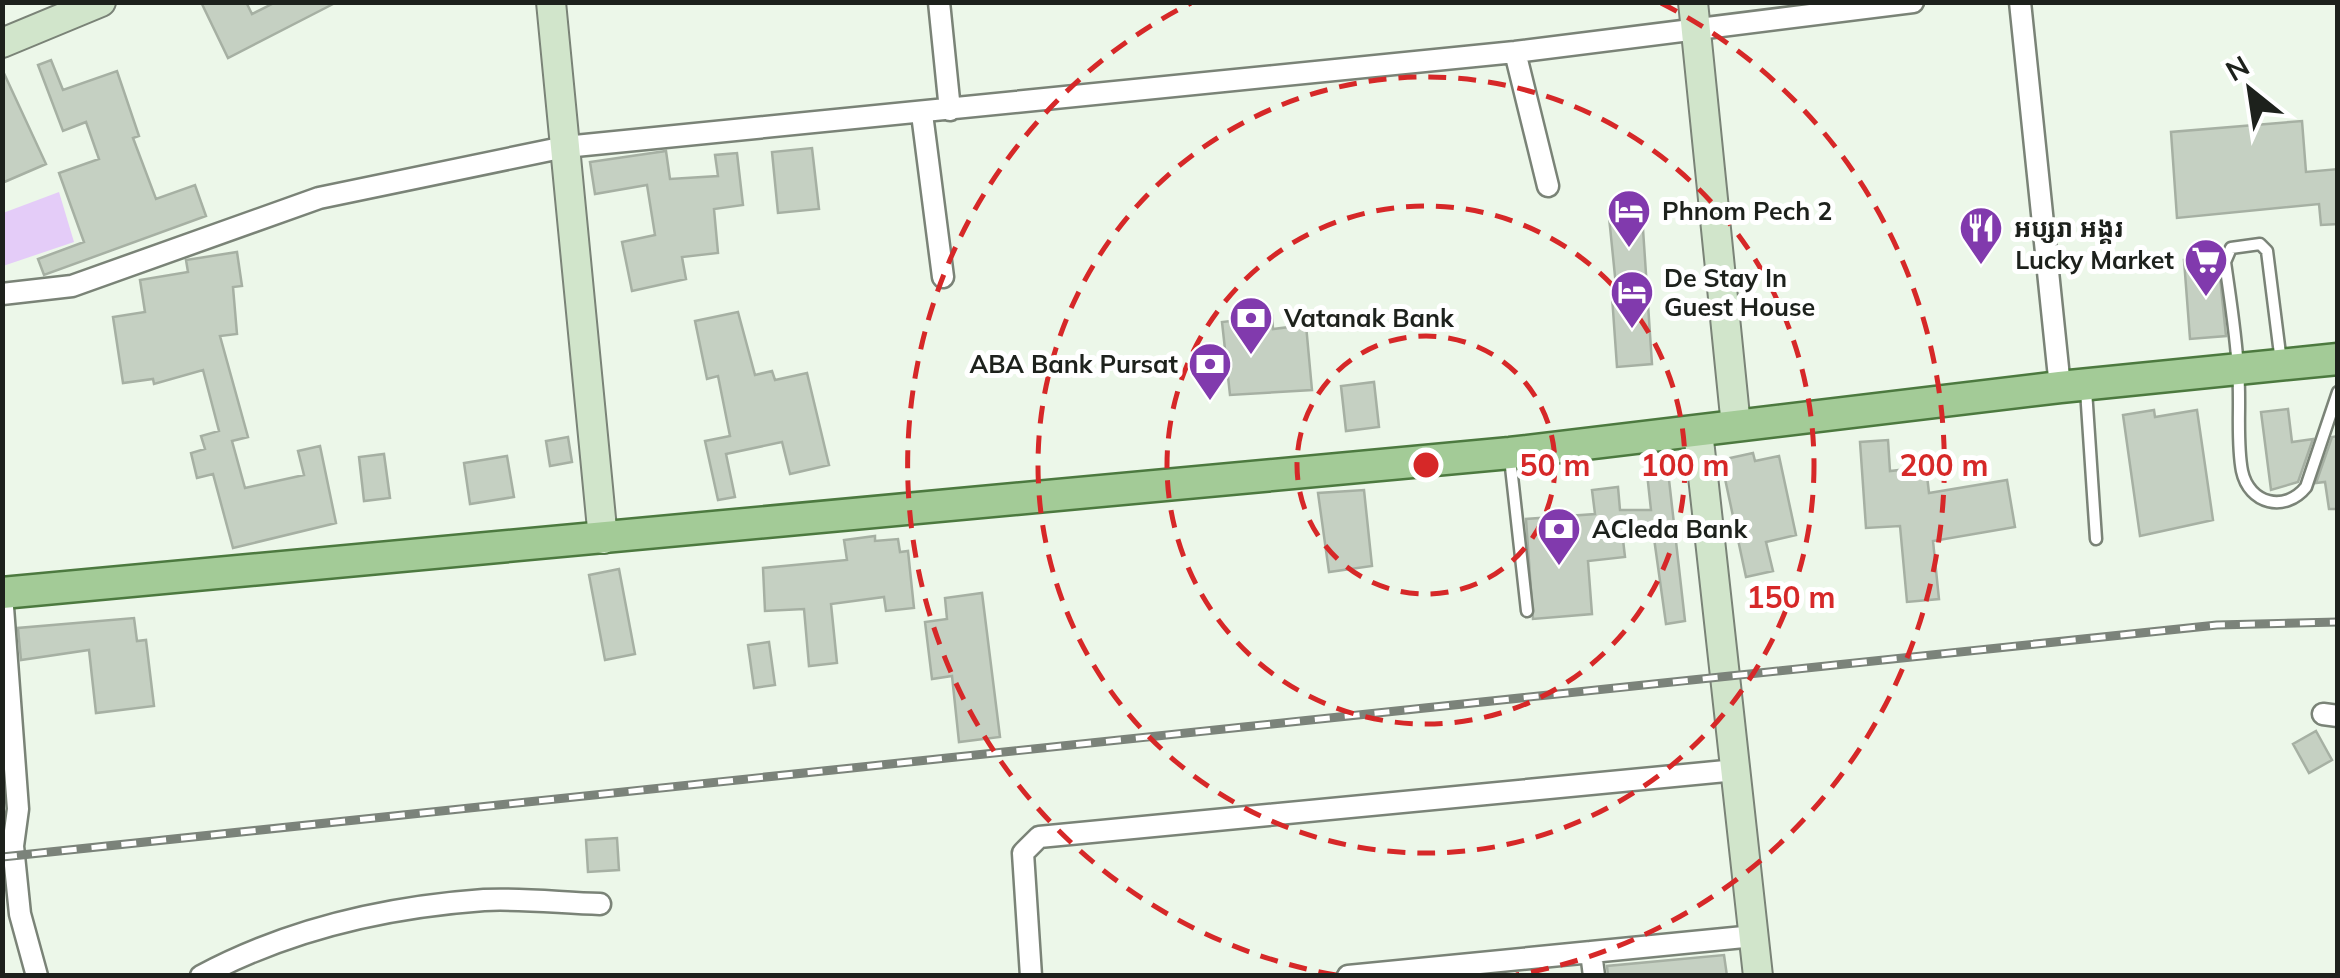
<svg xmlns="http://www.w3.org/2000/svg" width="2340" height="978" font-family="Mulish,'Noto Sans Khmer',sans-serif">
<style>
.green{fill:#e4ccf8}
.building{fill:#c5d0c2;stroke:#a6b0a3;stroke-width:2.5}
.lines{fill:none;stroke-linecap:round;stroke-linejoin:round}
.lane-casing{stroke:#7a8377;stroke-width:15}
.street-casing{stroke:#7a8377;stroke-width:25}
.secondary-casing{stroke:#7a8377;stroke-width:32}
.primary-casing{stroke:#4c793f;stroke-width:35}
.lane{stroke:#fff;stroke-width:10}
.street{stroke:#fff;stroke-width:20}
.secondary{stroke:#d1e5cb;stroke-width:28}
.primary{stroke:#a3cb97;stroke-width:30}
.rail-casing{stroke:#7b837a;stroke-width:9}
.rail{stroke:#fff;stroke-width:5;stroke-dasharray:15;stroke-linecap:butt}
.ring{fill:none;stroke:#d62828;stroke-width:5;stroke-dasharray:18 12}
.labels{text-anchor:middle;stroke-width:10;stroke-linejoin:round;paint-order:stroke}
.poi-label{font-size:25px;font-weight:bold;fill:#1d211c;stroke:#fff;text-anchor:start}
.centre{fill:#d62828;stroke:#fff;stroke-width:5}
.ring-label{font-size:30px;text-anchor:middle;font-weight:bold;fill:#d62828;stroke:#fff;stroke-width:10;stroke-linejoin:round;paint-order:stroke}
</style>
<rect width="100%" height="100%" fill="#ecf7e9"/>
<path class="green" d="M59 192 74 242 3 266V213Z"/>
<path class="building" d="M201 2H246L252 14 276 2H337L228 58Z
M51 60 63 90 117 71 139 136 133 138 156 199 195 185 206 216 44 275 38 259 84 242 59 173 99 159 86 122 63 131 38 65Z
M2 69 46 164 2 183Z
M2302 121 2306 172 2338 169V224L2321 225 2319 204 2177 218 2171 132Z
M812 148 819 209 778 213 772 152Z
M666 151 670 179 718 176 715 155 737 153 743 205 714 209 718 253 682 257 686 279 632 291 622 242 655 235 647 185 595 194 590 162Z
M1642 214 1652 364 1617 367 1612 296H1617L1609 217Z
M237 252 242 286 233 287 237 334 220 336 248 437 232 441 245 488 304 475 298 451 320 446 336 523 233 548 213 474 197 478 191 453 205 449 201 436 219 431 203 370 154 384 153 379 123 383 113 317 145 312 140 280 188 272 186 260Z
M2218 257 2226 336 2190 339 2184 260Z
M738 312 755 375 772 371 775 380 807 373 829 465 790 474 782 442 726 454 735 497 718 500 705 441 730 436 718 376 707 379 695 321Z
M1272 316 1273 329 1306 325 1312 390 1230 395 1222 322Z
M1374 382 1379 427 1346 431 1341 386Z
M2288 409 2292 442 2313 439 2298 482 2271 490 2261 412Z
M2154 410 2155 417 2197 410 2213 520 2140 536 2123 415Z
M2338 436V509H2329L2325 482 2316 483 2332 437Z
M568 437 572 462 550 466 546 441Z
M1888 440 1890 471 1926 467 1929 493 2007 480 2015 527 1933 541 1939 599 1907 602 1900 526 1866 528 1860 442Z
M1753 453 1755 461 1779 456 1796 535 1766 542 1773 571 1746 577 1721 460Z
M384 454 390 498 364 501 359 457Z
M507 456 514 497 470 504 464 463Z
M1667 462 1685 621 1666 624 1653 531H1622L1625 557 1588 561 1592 614 1533 619 1526 519 1595 514 1592 490 1618 487 1620 510H1651L1646 464Z
M1364 490 1372 566 1329 572 1318 493Z
M875 536V541L898 539 900 552 908 551 914 608 886 611 884 597 831 604 837 663 809 666 804 609 765 611 763 568 847 560 844 540Z
M619 569 635 654 605 660 589 575Z
M982 593 1000 737 959 742 952 676 932 679 925 622 947 619 945 598Z
M134 618 137 641 146 640 154 706 96 713 89 650 21 660 18 628Z
M769 642 775 685 754 688 748 645Z
M2316 731 2332 760 2309 773 2293 744Z
M617 838 619 870 588 872 586 840Z
M1724 955 1727 976H1608L1607 966Z"/>
<g class="lines">
<g class="lane-casing">
<path id="lane" d="M2281 362 2267 251 2260 244 2231 248 2225 262C2230 298 2236 334 2238 370 2241 403 2236 440 2242 471 2249 504 2285 513 2306 487L2338 392
M2086 390 2096 539
M1510 458 1527 611"/>
</g>
<g class="street-casing">
<path id="street" d="M939 2 950 110
M2020 2 2060 387
M1515 52 1548 186
M922 114 943 277
M2 294 72 286 319 198 565 147 1515 52 1913 2
M2 594 18 809 13 846 20 914 37 976
M2323 714 2338 716
M1591 952 1594 976
M201 976C287 930 387 907 484 900 522 898 562 903 600 904
M1031 976 1023 853 1039 837 1736 770
M1348 976 1754 936"/>
</g>
<g class="secondary-casing">
<path id="secondary" d="M551 2 603 539
M1693 2 1736 426
M2 43 101 2
M1698 431 1758 976"/>
</g>
<g class="primary-casing">
<path id="primary" d="M2 593 1510 453 2060 387 2338 359"/>
</g>
<use href="#lane" class="lane"/>
<use href="#street" class="street"/>
<use href="#secondary" class="secondary"/>
<use href="#primary" class="primary"/>
<g class="rail-casing">
<path id="rail" d="M2 857 2217 625 2338 622"/>
</g>
<use href="#rail" class="rail"/>
</g>
<g class="ring">
<circle cx="1426" cy="465" r="129"/>
<circle cx="1426" cy="465" r="259"/>
<circle cx="1426" cy="465" r="388"/>
<path d="M1336 975A518 518 0 0 1 1191 3M1661 3A518 518 0 0 1 1516 975"/>
</g>
<defs>
<g id="hotel-pin" transform="scale(2.25)"><path d="M0 17L-7.5 6A9.5 9.5 0 1 1 7.5 6Z" fill="#813aad" stroke="#fff"/><path d="M-6-4.5h1.5V1H6V5H4.5V3h-9V5H-6ZM-4 0a1.8 1.8 0 1 1 3.6 0ZM.5 0V-2.5h3Q6-2.5 6 0Z" fill="#fff"/></g>
<g id="restaurant-pin" transform="scale(2.25)"><path d="M0 17L-7.5 6A9.5 9.5 0 1 1 7.5 6Z" fill="#813aad" stroke="#fff"/><path d="M-5-6h1v4h1v-4h1v4h1v-4h1v5L-1.5 .5V6h-2V.5L-5-1ZM5-6V6H3V1.5H1.5Q1.5-4 5-6Z" fill="#fff"/></g>
<g id="supermarket-pin" transform="scale(2.25)"><path d="M0 17L-7.5 6A9.5 9.5 0 1 1 7.5 6Z" fill="#813aad" stroke="#fff"/><path d="M-6-5.5h2.5l.6 2H6L4.5 2H-2.5L-4.4-4H-6ZM-1.5 3.2a1.3 1.3 0 1 0 .1 0ZM3 3.2a1.3 1.3 0 1 0 .1 0Z" fill="#fff"/></g>
<g id="bank-pin" transform="scale(2.25)"><path d="M0 17L-7.5 6A9.5 9.5 0 1 1 7.5 6Z" fill="#813aad" stroke="#fff"/><path d="M-6-4H6V4H-6ZM0-2.3a2.3 2.3 0 1 0 0 4.6a2.3 2.3 0 1 0 0-4.6Z" fill="#fff"/></g>
</defs>
<g fill-rule="evenodd">
<use href="#hotel-pin" x="1629" y="211"/>
<use href="#restaurant-pin" x="1981" y="228"/>
<use href="#supermarket-pin" x="2206" y="260"/>
<use href="#hotel-pin" x="1632" y="292"/>
<use href="#bank-pin" x="1251" y="318"/>
<use href="#bank-pin" x="1210" y="364"/>
<use href="#bank-pin" x="1559" y="529"/>
</g>
<g class="labels">
<g class="poi-label">
<text x="1662" y="220">Phnom Pech 2</text>
<text x="2014" y="237">អប្សរា អង្គរ</text>
<text x="2174" y="269" text-anchor="end">Lucky Market</text>
<text x="1664" y="287">De Stay In<tspan x="1664" dy="29">Guest House</tspan></text>
<text x="1284" y="327">Vatanak Bank</text>
<text x="1178" y="373" text-anchor="end">ABA Bank Pursat</text>
<text x="1592" y="538">ACleda Bank</text>
</g>
</g>
<circle cx="1426" cy="465" r="15" class="centre"/>
<g class="ring-label">
<text x="1555" y="476">50 m</text>
<text x="1685" y="476">100 m</text>
<text x="1944" y="476">200 m</text>
<text x="1791" y="608">150 m</text>
</g>
<rect width="2340" height="978" fill="none" stroke="#1d211c" stroke-width="10"/>
<g transform="translate(2250 90) rotate(330)" stroke="#ffffff" stroke-width="8" paint-order="stroke">
<path d="M0-8L18 38L0 25L-18 38Z" fill="#1d211c"/>
<text y="-15" font-size="28" font-weight="bold" text-anchor="middle" fill="#1d211c">N</text>
</g>
</svg>
